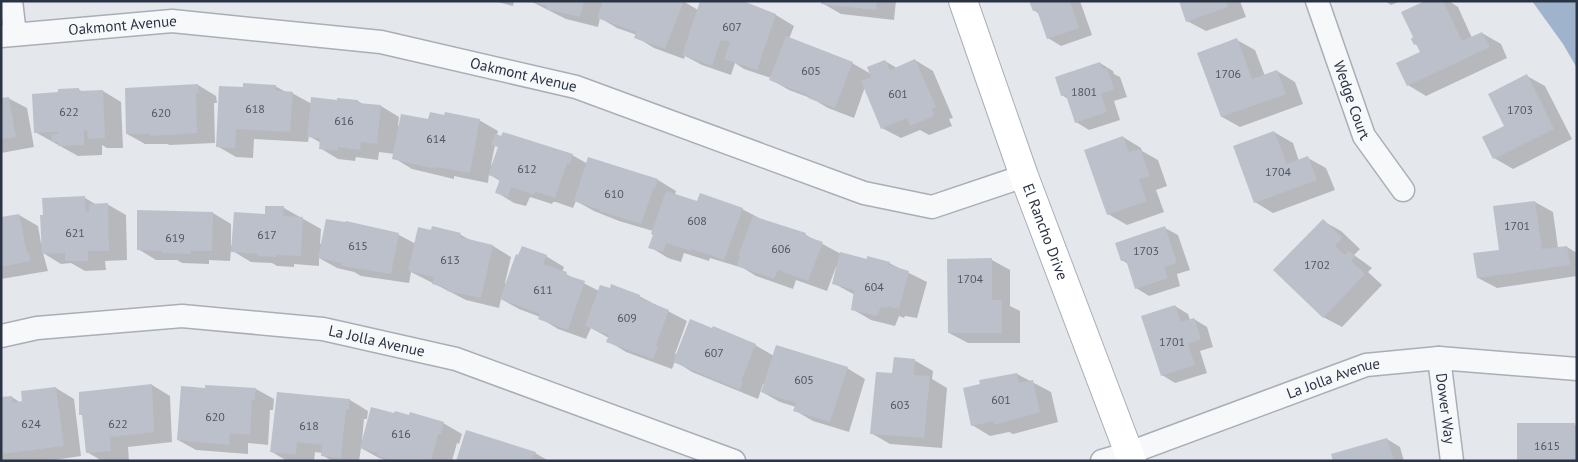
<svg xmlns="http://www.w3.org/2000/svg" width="1578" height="462" font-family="'PT Sans',sans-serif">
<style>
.water{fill:#9fb4cc}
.shadow{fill:#0003;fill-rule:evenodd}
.building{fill:#bbc0ca}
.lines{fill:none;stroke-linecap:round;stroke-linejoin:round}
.street-casing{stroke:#a9aeb7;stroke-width:25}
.secondary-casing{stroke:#a9aeb7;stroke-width:30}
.street{stroke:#f7f8fa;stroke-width:22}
.secondary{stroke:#fff;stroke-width:28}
.labels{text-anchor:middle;stroke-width:5;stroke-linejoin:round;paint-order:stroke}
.number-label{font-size:12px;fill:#4f5766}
.street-label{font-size:15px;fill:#2b3445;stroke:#f4f6f9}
</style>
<rect width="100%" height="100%" fill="#e4e7ec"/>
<path class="water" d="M1532 1H1577V68L1563 44Z"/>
<path class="shadow" d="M494 1H514L513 6Z
M683 1 698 10 739 1 776 15 794 26 789 39 852 63 871 74 885 61 897 68 915 60 933 71 953 118 949 119 952 126 929 135 920 130 901 138 882 128 865 87 854 118 828 108 813 99 789 90 770 79 771 78 744 69 735 63 731 75 702 65 685 56 684 59 654 48 636 37 637 35 617 28 600 18 598 27 566 19 532 2Z
M823 1H896L894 20 841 14 822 3Z
M1030 1H1080L1092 35 1061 46 1048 38 1039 14 1034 10Z
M1180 1H1240L1246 17 1206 31 1187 21Z
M1385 1H1401L1391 5Z
M1428 1H1449L1458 7 1472 38 1482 33 1501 44 1507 58 1426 96 1408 85 1422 53 1419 46 1415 44Z
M1237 40 1255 50 1265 76 1277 71 1295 82 1303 104 1240 127 1222 117Z
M1100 63 1113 71 1114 74 1120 77 1127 97 1114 101 1120 120 1089 130 1076 122 1068 99 1062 95Z
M1527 76 1545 86 1572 139 1513 169 1494 158 1505 126Z
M198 85 216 96 217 103H214L215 143 170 145 167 144H145L127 134Z
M275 86 286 92 292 93 312 104 338 102V99L358 101 364 105 381 106 399 117 398 126 429 120H479L498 131 497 135 572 155 588 164 589 159 658 180 676 191 675 195 697 203 742 209 761 219 806 235 841 254 868 260 889 263 927 282 917 318 905 316 904 318 899 316 895 326 871 320 852 309 855 295 833 283 837 268 836 267 827 291 796 280 793 289 756 276 743 268 710 258 709 261 684 253 681 262 668 258 650 247 654 235 653 231 619 221 594 211 576 201 573 208 556 202H553L552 204 530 197 526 206 514 203 496 192 500 181 489 174 488 183 454 176V179L412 169 394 158 395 154 379 152 378 160 356 157 355 161 338 159 320 148 321 143 309 136 308 142 254 139 253 158 236 157 217 146 244 89ZM495 145 499 148 493 165H491Z
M78 89 83 92 103 91 121 102 123 148H107L102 145V155L78 156 35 132 60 94Z
M8 98 27 108 34 147 1 153V99Z
M1274 132 1293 143 1299 161 1308 158 1326 168 1335 190 1273 213 1255 202Z
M1123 137 1141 148 1142 151 1158 160 1167 186 1156 190 1164 212 1127 225 1108 214Z
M85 198 97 205 107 204 126 215 127 260 105 261 106 270 85 271 71 263 61 264 43 253 48 271 1 279V219L19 215 38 226 41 243H42Z
M1535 202 1553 212 1558 248 1567 247 1577 253V276L1497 288 1478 278 1501 251Z
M284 208 321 229 320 244 347 222 399 235 416 244 461 235 472 241 493 246 511 257 505 283 506 284 546 256 564 267 562 272 599 291 639 296 687 321 675 354H677L755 345 774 356 847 368 865 379 849 432 813 421 794 410 796 407 780 402 762 392 765 384H763L758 399 692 372 675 361 672 369 626 352 608 341 609 338 591 328 586 339 558 329 540 318V317L519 309 501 299 499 308 466 300 411 272 409 283 361 276 354 272 337 268 319 258V266L294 264V267L277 266 272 263 251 262 231 250 230 261 209 260V264L182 263 177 260H156L138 249 213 213 231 224V246H233L266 215Z
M1323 221 1341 231 1360 249 1354 255 1372 268 1368 272 1382 285 1342 327 1323 317Z
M1165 228 1178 235 1190 270 1177 274 1180 286 1149 296 1136 288 1128 264 1122 260Z
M992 260 1010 270V306L1020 311V343H968L949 333Z
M1175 306 1188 314 1190 320 1194 319 1207 327 1213 347 1200 351 1207 373 1175 383 1162 375Z
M914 360 933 371 932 379 947 388 942 448 890 444 871 433 893 374Z
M1017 374 1051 392 1058 422 1013 434 1009 432 990 436 972 425Z
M152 385 170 396 172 442 128 447 129 461H102L87 452 83 416 81 414Z
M56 388 74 399 81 456 47 461H1V399L12 397 21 403Z
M206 389H256L274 399 273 410H270L268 445 248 443V454L196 450 178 440Z
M350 400 368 411 367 419H364L362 441 443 423 462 434 459 444 457 443 452 461H389L379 458 361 448 359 461H332L322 455V453L315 452 314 461H287L272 452Z
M1574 424 1577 426V461H1518Z
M1387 439 1400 447 1404 461H1334Z
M535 453 549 461H457Z"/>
<path class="building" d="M529 1H584L580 17 546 9 547 6Z
M603 1H684L665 49 634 38 636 32 597 18Z
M700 1H743L776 14 757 70 724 59 730 42 721 40 712 66 682 55Z
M821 1H877L876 10 821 4Z
M1029 1H1070L1079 28 1047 39 1037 10 1033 11Z
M1179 1H1226L1228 7 1186 22Z
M1425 1H1443L1462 41 1482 32 1490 47 1407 86 1396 63 1420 52 1416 44 1414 45 1411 39 1413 37 1401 12Z
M786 36 853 62 835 108 808 98 810 96 769 80Z
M1237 38 1252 79 1277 70 1286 94 1221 117 1197 53Z
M915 59 936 107 932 109 934 116 910 126 907 118 881 129 861 81 871 77 867 67 885 60 890 70Z
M1100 62 1103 69 1107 68 1114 89 1101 94 1107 112 1075 123 1066 95 1061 96 1055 77Z
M1527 74 1554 129 1493 159 1482 137 1504 126 1488 94Z
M243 83 276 85 275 90 293 92 290 132 236 129 235 148 216 147 219 86 243 87Z
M198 84 199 93H196L197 133 151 136 150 134H126L125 88Z
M79 88V91L103 90 105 138 88 139 87 130 84 131V145L58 146V142H52L51 134H58V132L34 133 32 94 58 92V89Z
M9 97 16 137 1 139V98Z
M311 97 337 100V98L358 100V103L381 105 377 144 361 142 360 150 338 147 337 151 319 149 320 138 307 137Z
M430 112 444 115 445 112 480 119 470 173 436 167 435 169 392 159 401 114 428 119Z
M1274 131 1287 164 1308 156 1317 180 1254 203 1233 146Z
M503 132 573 154 570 164 567 163 555 198 537 192H535L534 195 511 187 508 197 495 193 500 179 488 175 498 147 491 145 495 134 501 136Z
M1123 136 1129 152 1140 149 1150 176 1139 179 1147 201 1107 215 1084 150Z
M588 157 658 179 655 188 654 187 641 224 599 211 600 210 574 201Z
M666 191 697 201 700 193 743 208 724 260 692 249 691 251 666 243 663 252 648 248 653 235 651 234Z
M85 196 86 212H89V204L108 203 109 251H88V261H65V253L42 254 40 215H43L42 198Z
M1535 201 1542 249 1567 246 1570 265 1477 278 1473 253 1499 250 1493 206Z
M265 206H284L283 216 303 217 301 256 276 255V257L258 256V254L231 252 234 212 265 214Z
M137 210 213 212 212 251H191V254L162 253V251L137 250Z
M19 214 27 253H29L30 261 1 267V217Z
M753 216 806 233 805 236 823 242 808 281 778 270 774 279 737 266 740 256H738Z
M326 219 345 222 346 221 399 233 391 274 342 266V263L318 258Z
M1323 219 1342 238 1335 246 1345 255 1349 251 1355 256 1351 261 1365 274 1323 318 1273 270Z
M432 226 461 233 460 237 493 245 481 298 447 291V288L432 284 434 277 408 271 418 227 431 230Z
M1165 226 1177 263 1164 267 1168 278 1135 289 1126 260 1121 261 1115 243Z
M522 246 547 255 543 264 567 272 566 275 585 281 568 330 538 319 540 314 500 299 516 254 518 255Z
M840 252 867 259V256L890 262 889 265 909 271 899 309 887 306 886 308 881 307 877 316 851 310 854 290 832 284Z
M992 258V300H1002V333H948L947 259Z
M611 284 640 295 639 298 669 310 656 345 658 346 653 359 606 342 609 335 585 326 600 285 610 288Z
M1175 305 1181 322 1194 318 1201 339 1188 344 1195 365 1161 376 1141 316Z
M690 319 712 328 713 326 756 344 741 381H743L740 390 673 362Z
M776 345 848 367 830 422 793 411 796 403 761 392Z
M894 357 915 359 914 375 930 376 924 438 870 434 876 372 892 373Z
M1017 373 1019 383 1033 380 1040 412 994 425V421L971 426 963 388 980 384 979 380Z
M152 384 154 432 110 437 111 451 86 453 82 415H79V392Z
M205 385 256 388 255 400H252L250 435 230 433 229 445 177 440 181 386 205 388Z
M56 387 64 446 1 454V397L12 396 13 403 22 401 21 391Z
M277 392 350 399 349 410 346 409 341 458 321 456 322 445 297 442 296 455 270 452Z
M371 407 394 413 395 411 409 415 410 412 444 422 441 434H438L431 461H404L398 459V461H395L378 456V453L360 448Z
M1517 423H1575V435H1577V457H1575V461H1517Z
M466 430 536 452 535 455H533L530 461H456Z
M1387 438 1394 461H1333L1331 454Z"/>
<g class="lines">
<g class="street-casing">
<g id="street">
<path d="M11 1 15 34"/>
<path id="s1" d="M1317 1 1364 136 1403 190"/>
<path id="s2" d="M1 36 172 21 381 42 576 87 864 193 932 207 1024 176"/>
<path id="s3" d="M1 336 37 328 182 316 323 329 456 359 734 461"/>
<path id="s4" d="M1439 358 1452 461"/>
<path id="s5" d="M1102 461 1129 453 1366 365 1439 358 1577 369"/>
</g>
</g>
<g class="secondary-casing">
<g id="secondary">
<path id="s6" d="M963 1 1024 176 1132 461"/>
</g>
</g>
<use href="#street" class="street"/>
<use href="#secondary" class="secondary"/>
</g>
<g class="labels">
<g class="number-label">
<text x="732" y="31">607</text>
<text x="811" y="75">605</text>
<text x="1228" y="78">1706</text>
<text x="1084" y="96">1801</text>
<text x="898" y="98">601</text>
<text x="255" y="113">618</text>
<text x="1520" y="114">1703</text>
<text x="69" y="116">622</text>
<text x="161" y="117">620</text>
<text x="344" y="125">616</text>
<text x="436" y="143">614</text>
<text x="527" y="173">612</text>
<text x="1278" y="176">1704</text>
<text x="614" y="198">610</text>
<text x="697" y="225">608</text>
<text x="1517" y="230">1701</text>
<text x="75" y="237">621</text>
<text x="267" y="239">617</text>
<text x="175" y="242">619</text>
<text x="358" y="250">615</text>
<text x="781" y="253">606</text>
<text x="1146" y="255">1703</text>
<text x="450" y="264">613</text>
<text x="1317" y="269">1702</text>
<text x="970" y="283">1704</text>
<text x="874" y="291">604</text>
<text x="543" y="294">611</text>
<text x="627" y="322">609</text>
<text x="1172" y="346">1701</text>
<text x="714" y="357">607</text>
<text x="804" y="384">605</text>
<text x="1001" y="404">601</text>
<text x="900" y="409">603</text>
<text x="215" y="421">620</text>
<text x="31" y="428">624</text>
<text x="118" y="428">622</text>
<text x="309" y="430">618</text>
<text x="401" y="438">616</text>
<text x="1547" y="450">1615</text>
</g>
<g class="street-label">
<text dy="5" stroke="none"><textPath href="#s2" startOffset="122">Oakmont Avenue</textPath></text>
<text dy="5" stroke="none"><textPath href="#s2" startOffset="528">Oakmont Avenue</textPath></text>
<text dy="5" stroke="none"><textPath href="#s1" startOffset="105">Wedge Court</textPath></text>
<text dy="5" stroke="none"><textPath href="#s6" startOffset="245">El Rancho Drive</textPath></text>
<text dy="5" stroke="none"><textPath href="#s3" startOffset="379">La Jolla Avenue</textPath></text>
<text dy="5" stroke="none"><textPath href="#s5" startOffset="246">La Jolla Avenue</textPath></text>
<text dy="5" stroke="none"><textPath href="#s4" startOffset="51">Dower Way</textPath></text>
</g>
</g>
<rect width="1578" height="462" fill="none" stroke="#2b3445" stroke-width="5"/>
</svg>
